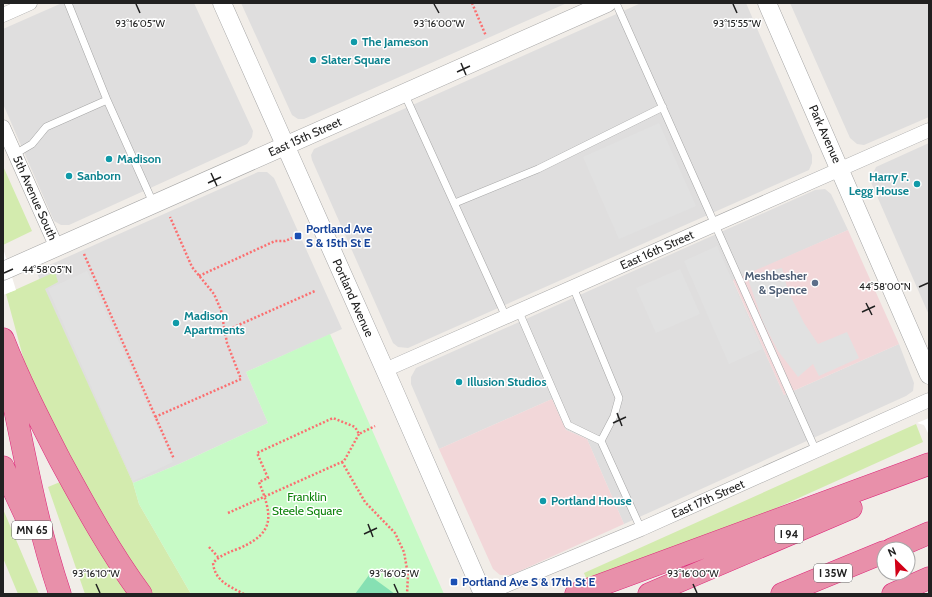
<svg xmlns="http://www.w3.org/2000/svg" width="932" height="597" font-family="Cabin,sans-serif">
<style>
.residential{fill:#dfdede}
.commercial{fill:#f2d7d9}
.grass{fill:#d3ebae}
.park{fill:#c7fac6}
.pitch{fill:#86e0b3}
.parking{fill:#e1e1e1}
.pier{fill:#fff}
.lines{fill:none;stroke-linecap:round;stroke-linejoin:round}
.service-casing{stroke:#a5a5a5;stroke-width:8}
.minor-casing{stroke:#a5a5a5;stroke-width:15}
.tertiary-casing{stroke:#a5a5a5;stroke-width:19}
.motorway-casing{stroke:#dd2779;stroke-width:23}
.path{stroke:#fb6f70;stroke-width:2.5;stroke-dasharray:2 2;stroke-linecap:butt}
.service{stroke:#fff;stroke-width:7}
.minor{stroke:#fff;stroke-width:14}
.tertiary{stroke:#fff;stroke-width:18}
.motorway{stroke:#e890aa;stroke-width:22}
.ticks{fill:none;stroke:#212121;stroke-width:1.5}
.culture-dot{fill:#0f9aa8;stroke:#fff;stroke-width:1.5}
.transit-dot{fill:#1a4fb4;stroke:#fff;stroke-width:1.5}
.service-dot{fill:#5c6f8a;stroke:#fff;stroke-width:1.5}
.labels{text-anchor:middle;stroke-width:3;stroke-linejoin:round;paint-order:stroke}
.shield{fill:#fff;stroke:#646464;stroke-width:1}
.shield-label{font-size:11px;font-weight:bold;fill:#212121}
.culture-label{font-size:12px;font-weight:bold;fill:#0d838f;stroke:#fff;text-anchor:start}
.street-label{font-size:12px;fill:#212121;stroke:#fff}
.transit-label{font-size:12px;font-weight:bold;fill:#164399;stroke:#fff;text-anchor:start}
.service-label{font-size:12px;font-weight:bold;fill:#4e5e75;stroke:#fff;text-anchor:end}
.park-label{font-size:12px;fill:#0e830b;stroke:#fff}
.ticks-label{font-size:10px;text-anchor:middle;fill:#212121;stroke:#fff;stroke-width:3;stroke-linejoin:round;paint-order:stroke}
</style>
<rect width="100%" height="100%" fill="#f1ede8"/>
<path class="residential" d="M62 3H194L253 131 252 137 247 144 69 225H61L54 221 3 104V29Z
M241 3H567L304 119H298L292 115Z
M641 3H746L812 155V163L809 170 408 348 398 347 393 343 312 160 311 155 314 149Z
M790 3H929V117L864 145 857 144 850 138Z
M929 143V315L870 180 876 167Z
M258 172H267L274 178 342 329 246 372 268 423 179 464 133 483 36 271Z
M825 189 831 194 848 230 733 281 784 395 899 344 914 383 913 391 906 396 624 524 587 439 566 430 552 399 439 449 411 384V377L416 368 815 190Z"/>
<path class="commercial" d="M848 230 899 344 784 395 733 280Z
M552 399 566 430 587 439 624 524 511 575H500L493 569 439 449Z"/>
<path class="grass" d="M3 166 32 231 3 245Z
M55 272 58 282 45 289 133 483 139 504 191 594H149L85 493 26 368 6 294Z
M916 424 923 442 752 519 587 580 584 573Z
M60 482 129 594H85L48 487Z
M3 509 39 594H18L3 558Z"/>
<path class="park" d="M330 334 444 594H191L139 504 133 483 179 464 268 423 246 372Z"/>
<path class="pitch" d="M369 575 395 594H355Z"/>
<path class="parking" d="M659 123 696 206 619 239 583 157Z
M717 246 762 349 729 364 684 261Z
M782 268 788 291 804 323 818 344 847 332 859 358 819 376 813 364 798 377 795 373 778 351 763 322 747 276Z
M680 269 700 314 656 333 636 288Z
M87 271 173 462 133 481 48 289Z"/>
<path class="pier" d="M3 248 16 290 3 295Z
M929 418V435L924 425 917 423Z"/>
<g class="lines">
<g class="service-casing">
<path id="service" d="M616 3 816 451
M404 93 506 317
M107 100 154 205
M15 154 32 144 46 127 107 100 68 3
M455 203 538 169 663 107
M573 287 619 398 614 416 601 441
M519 312 568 425 601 441 641 529"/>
</g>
<g class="minor-casing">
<path id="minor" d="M3 15 30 3
M3 127 57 248
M385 370 929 130
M485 594 641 529 929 400"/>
</g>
<g class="tertiary-casing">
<path id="tertiary" d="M222 3 393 388 483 594
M767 3 929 375
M3 271 607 3"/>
</g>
<g class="motorway-casing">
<path id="motorway" d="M3 339C19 380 39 419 59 458 84 504 110 552 141 594
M6 368C23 444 35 520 60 594
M3 467 29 523
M892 549 929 533
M576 594 929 464
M649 594 851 508
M782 594 884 552
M893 594 929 578"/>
</g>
<path class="path" d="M472 3 486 36
M84 254 174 459
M199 276 275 241H285L292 238
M225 331 315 291
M155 417 241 379 227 343 221 310 214 294 192 267 170 217
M342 462 365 502 395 533 404 552 408 575 407 594
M228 513 344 461 359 434
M209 547 218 557
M244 594C229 586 215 581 213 563 220 555 230 552 240 548 276 532 272 515 259 482L268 478 257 453 333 418 355 427 359 434 375 426"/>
<use href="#service" class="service"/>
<use href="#minor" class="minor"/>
<use href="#tertiary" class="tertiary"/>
<use href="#motorway" class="motorway"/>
</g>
<path class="ticks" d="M136 4 140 13M434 4 439 13M733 4 737 13M461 63 466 75M457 72 470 66M211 173 217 186M208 183 221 177M4 273 13 269M919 287 928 283M866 303 872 315M862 312 875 306M617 413 622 426M613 423 626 417M368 524 373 537M364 534 377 528M96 584 100 593M394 584 398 593M693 584 697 593"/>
<g class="culture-dot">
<circle cx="354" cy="42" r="4"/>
<circle cx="313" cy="60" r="4"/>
<circle cx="109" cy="159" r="4"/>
<circle cx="69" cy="176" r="4"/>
<circle cx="917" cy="184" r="4"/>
<circle cx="176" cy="323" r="4"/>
<circle cx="459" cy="382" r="4"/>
<circle cx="543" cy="501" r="4"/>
</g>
<g class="transit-dot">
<rect x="294" y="232" width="8" height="8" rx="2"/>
<rect x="450" y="578" width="8" height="8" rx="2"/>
</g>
<circle class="service-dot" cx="815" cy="283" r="4"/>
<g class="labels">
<g class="shield">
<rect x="12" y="521" width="40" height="18" rx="3"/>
<rect x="775" y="525" width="28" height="18" rx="3"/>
<rect x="814" y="564" width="38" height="18" rx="3"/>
</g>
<g class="shield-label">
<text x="32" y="534">MN 65</text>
<text x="789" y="538">I 94</text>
<text x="833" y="577">I 35W</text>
</g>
<g class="culture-label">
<text x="362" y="46">The Jameson</text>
<text x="321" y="64">Slater Square</text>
<text x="117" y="163">Madison</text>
<text x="77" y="180">Sanborn</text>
<text x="909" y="181" text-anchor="end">Harry F.<tspan x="909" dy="14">Legg House</tspan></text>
<text x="184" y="320">Madison<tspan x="184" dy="14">Apartments</tspan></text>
<text x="467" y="386">Illusion Studios</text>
<text x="551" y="505">Portland House</text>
</g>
<g class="street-label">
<text transform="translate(825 134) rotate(66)" y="4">Park Avenue</text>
<text transform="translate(305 137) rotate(-24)" y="4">East 15th Street</text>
<text transform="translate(35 198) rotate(66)" y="4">5th Avenue South</text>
<text transform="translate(657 250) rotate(-24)" y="4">East 16th Street</text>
<text transform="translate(353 298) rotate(66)" y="4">Portland Avenue</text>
<text transform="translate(708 499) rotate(-24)" y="4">East 17th Street</text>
</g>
<g class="transit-label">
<text x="306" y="233">Portland Ave<tspan x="306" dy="14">S &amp; 15th St E</tspan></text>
<text x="462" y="586">Portland Ave S &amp; 17th St E</text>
</g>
<g class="service-label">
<text x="807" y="280">Meshbesher<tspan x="807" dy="14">&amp; Spence</tspan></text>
</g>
<g class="park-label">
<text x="307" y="501">Franklin<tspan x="307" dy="14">Steele Square</tspan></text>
</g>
</g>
<g class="ticks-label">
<text x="140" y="27">93°16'05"W</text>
<text x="439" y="27">93°16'00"W</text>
<text x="737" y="27">93°15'55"W</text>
<text x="47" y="273">44°58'05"N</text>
<text x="885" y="290">44°58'00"N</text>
<text x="96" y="577">93°16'10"W</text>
<text x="394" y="577">93°16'05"W</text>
<text x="693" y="577">93°16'00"W</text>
</g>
<rect width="932" height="597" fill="none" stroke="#212121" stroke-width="8"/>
<g transform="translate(896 561) rotate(336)"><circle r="19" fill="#ffffff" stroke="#a6a6a6"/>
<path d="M0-3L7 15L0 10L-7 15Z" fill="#d20017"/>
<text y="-6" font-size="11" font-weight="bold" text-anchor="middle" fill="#212121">N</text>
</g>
</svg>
